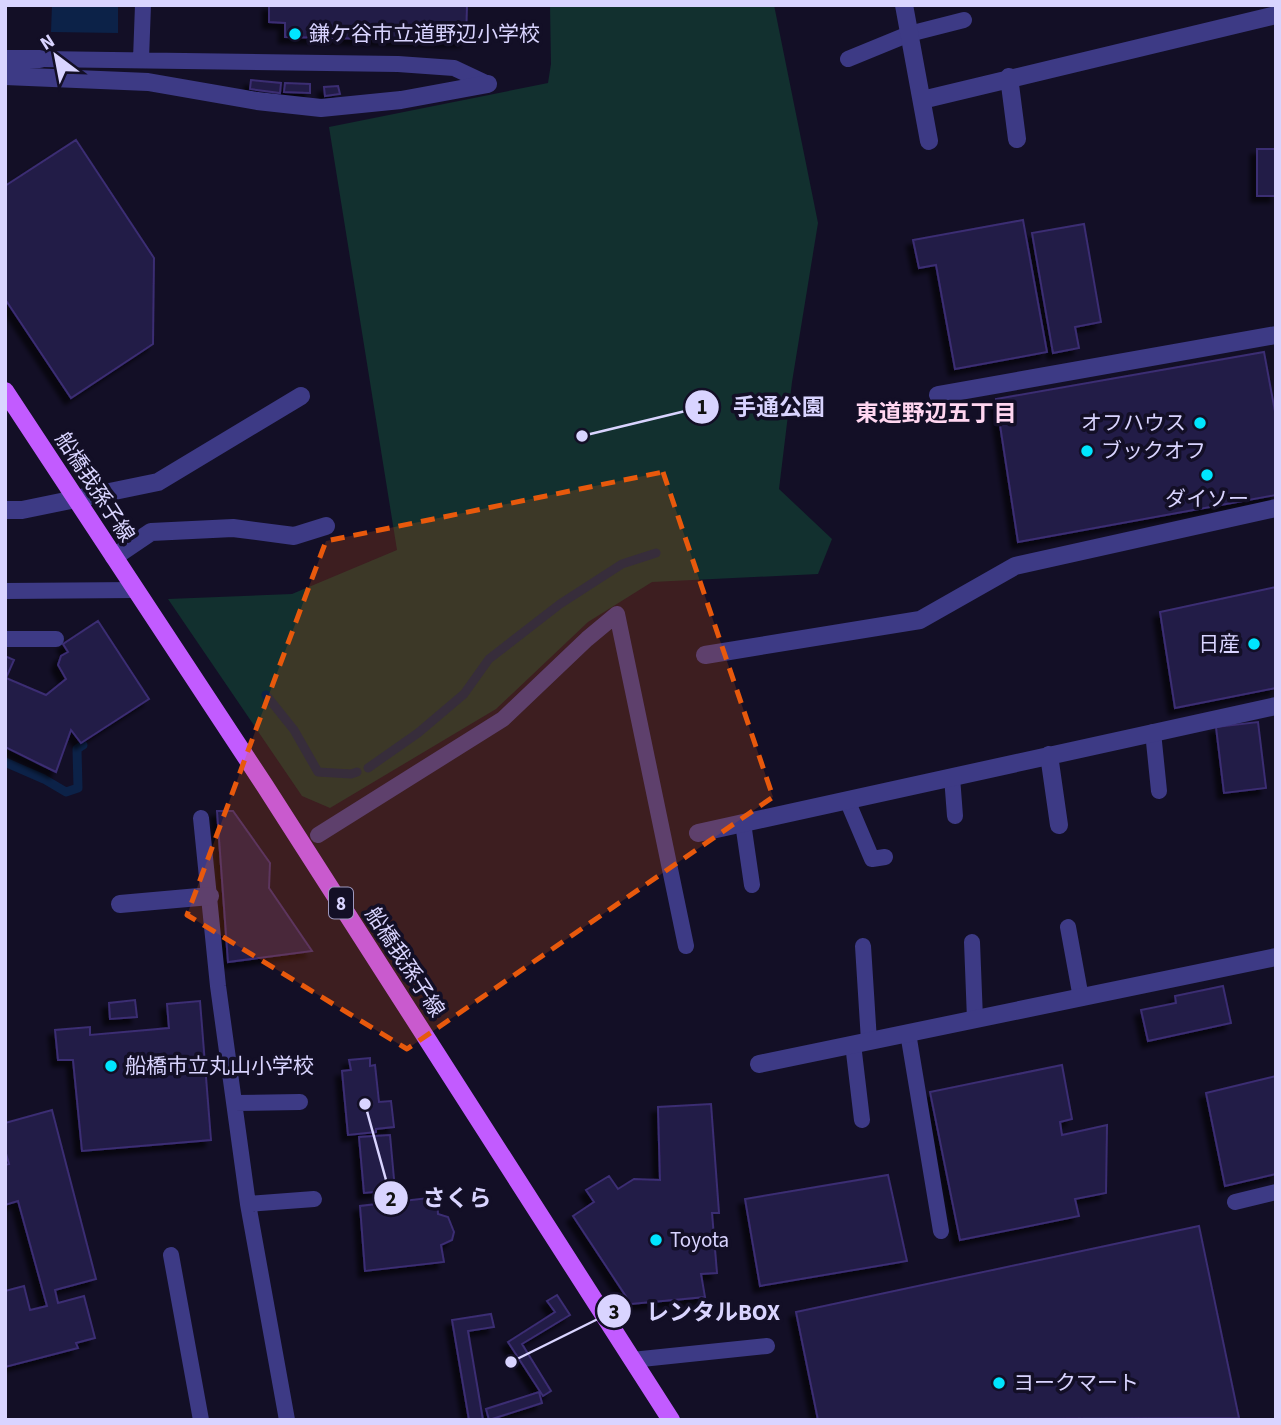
<svg xmlns="http://www.w3.org/2000/svg" width="1281" height="1425" font-family="'Source Sans 3','Noto Sans JP',sans-serif">
<style>
.green{fill:#12302f}
.water{fill:#0c2248}
.lines{fill:none;stroke-linecap:round;stroke-linejoin:round}
.stream{stroke:#0c2248;stroke-width:9}
.building{fill:#241b47;stroke:#3b2d73;stroke-width:2;filter:url(#shadow)}
.lane{stroke:#3d3a85;stroke-width:16}
.street{stroke:#3d3a85;stroke-width:18}
.primary{stroke:#c25bff;stroke-width:18}
.marked{fill:#e8590c;fill-opacity:0.2;stroke:#e8590c;stroke-width:5;stroke-dasharray:14 9;stroke-linejoin:round}
.poi-dot{fill:#00e5ff;stroke:#130f26;stroke-width:2.5}
.labels{text-anchor:middle;stroke-width:7;stroke-linejoin:round;paint-order:stroke}
.shield{fill:#130f26;stroke:#9e99be;stroke-width:2}
.shield-label{font-size:19px;font-weight:bold;fill:#d9d4ff}
.poi-label{font-size:21px;fill:#d9d4ff;stroke:#130f26;text-anchor:start}
.street-label{font-size:21px;fill:#d9d4ff;stroke:#130f26}
.neighbourhood-label{font-size:23px;font-weight:bold;fill:#ffd6f0;stroke:#130f26}
.leader{fill:none;stroke:#d9d4ff;stroke-width:2.5}
.callout-dot{fill:#d9d4ff;stroke:#130f26;stroke-width:2.5}
.mark-label{font-size:21px;text-anchor:middle;font-weight:bold;fill:#111}
.callout-label{font-size:23px;text-anchor:middle;font-weight:bold;fill:#d9d4ff;stroke:#130f26;stroke-width:7;stroke-linejoin:round;paint-order:stroke}
</style>
<defs>
<filter id="shadow"><feDropShadow dx="-6" dy="6" stdDeviation="2" flood-color="#0009"/></filter>
</defs>
<rect width="100%" height="100%" fill="#130f26"/>
<path class="green" d="M550 5H774L818 223 792 382 779 489 832 539 818 574 652 582 588 622 496 709 330 808 302 796 168 599 292 594 397 550 329 127 548 83 551 64Z"/>
<path class="water" d="M52 5H118V33L51 32Z"/>
<g class="lines">
<path class="stream" d="M266 695 294 730 318 772 351 774 357 772
M5 762 44 779 66 792 78 788 77 749 83 745
M368 768 418 733 464 694 489 659 560 604 622 564 656 553"/>
</g>
<path class="building" d="M269 5H467L466 41 285 37V23L269 22Z
M251 80 281 83 280 93 250 89Z
M285 83 310 84V93L284 92Z
M338 86 340 94 325 96 324 87Z
M76 140 154 258 153 344 71 398 5 299V186Z
M1257 149H1276V196H1257Z
M1023 220 1047 352 955 369 936 265 919 268 913 240Z
M1084 224 1101 322 1075 327 1079 348 1053 353 1032 233Z
M1264 352 1276 417V495L1018 542 996 399Z
M1276 587V688L1175 708 1160 612Z
M98 621 149 699 81 743 71 730 56 772 5 747V656L14 660 6 678 46 695 66 679 58 665 61 656 68 652 63 644Z
M1258 722 1266 788 1224 793 1216 727Z
M217 811H233L270 863 269 888 312 951 228 962Z
M1223 986 1231 1023 1148 1041 1141 1010 1176 1003 1175 996Z
M135 1000 137 1017 110 1019 109 1003Z
M200 1001 211 1140 82 1151 73 1060H58L55 1030 90 1027V1035L169 1028 167 1004Z
M370 1058V1066L375 1065 379 1102 391 1101 394 1127 376 1129V1132L348 1135 342 1071 351 1070 349 1060Z
M1062 1065 1072 1119 1060 1122 1062 1135 1107 1125 1106 1193 1075 1199 1079 1216 960 1240 930 1092Z
M1276 1076V1174L1225 1186 1206 1093Z
M711 1104 719 1213H712L717 1273 701 1274 705 1297 631 1304 573 1216 594 1202 586 1190 609 1176 618 1189 634 1179 660 1180 658 1107Z
M52 1110 96 1279 55 1290 58 1303 84 1296 95 1338 76 1343 78 1348 5 1367V1291L24 1286 30 1310 47 1306 18 1201 5 1205V1165L9 1164 5 1150V1123Z
M390 1135 395 1190 364 1193 359 1137Z
M888 1175 907 1261 760 1286 745 1199Z
M437 1197 438 1214 448 1217 454 1232 452 1240 441 1245 444 1262 365 1271 360 1206Z
M1199 1226 1239 1418 818 1420 796 1312Z
M557 1295 570 1315 522 1344 551 1391 543 1396 508 1342 555 1312 547 1301Z
M491 1314 494 1327 468 1331 483 1420H469L452 1320Z
M539 1392 542 1403 489 1420 486 1409Z"/>
<g class="lines">
<path class="lane" d="M40 59 398 64 454 68 488 84
M141 59 143 5
M848 59 909 34 964 20
M5 591 136 590
M5 639H56
M1153 732 1159 791
M952 777 955 816
M847 800 872 859 885 857
M201 818 218 986 248 1204 287 1420
M743 823 752 885
M318 835 503 719 587 639 617 614 686 946
M1068 927 1081 998
M972 942 975 1019
M863 946 869 1041
M908 1033 941 1231
M853 1044 862 1120
M234 1103 300 1102
M1235 1202 1276 1192
M248 1204 314 1199
M171 1255 201 1420
M632 1360 767 1346"/>
<path class="street" d="M904 5 929 141
M5 59H40
M5 76 148 82 257 101 321 108 401 100 488 84
M1009 77 1017 139
M922 100 1276 15
M938 395 1276 335
M5 510H22L158 482 301 396
M114 557 151 532 233 528 294 536 326 526
M705 655 920 620 1015 566 1276 508
M1049 755 1059 825
M698 833 1276 706
M120 904 210 896
M759 1064 1276 957"/>
<path class="primary" d="M5 391 265 786 671 1420"/>
</g>
<path class="marked" d="M663 472 773 797 407 1049 187 915 326 541Z"/>
<g class="poi-dot">
<circle cx="295" cy="34" r="7"/>
<circle cx="1200" cy="423" r="7"/>
<circle cx="1087" cy="451" r="7"/>
<circle cx="1207" cy="475" r="7"/>
<circle cx="1254" cy="644" r="7"/>
<circle cx="111" cy="1066" r="7"/>
<circle cx="656" cy="1240" r="7"/>
<circle cx="999" cy="1383" r="7"/>
</g>
<g class="labels">
<rect class="shield" x="329" y="887.5" width="24" height="31" rx="5"/>
<g class="shield-label">
<text x="341" y="910">8</text>
</g>
<g class="poi-label">
<text x="309" y="41">鎌ケ谷市立道野辺小学校</text>
<text x="1186" y="430" text-anchor="end">オフハウス</text>
<text x="1101" y="458">ブックオフ</text>
<text x="1207" y="506" text-anchor="middle">ダイソー</text>
<text x="1240" y="651" text-anchor="end">日産</text>
<text x="125" y="1073">船橋市立丸山小学校</text>
<text x="670" y="1247">Toyota</text>
<text x="1013" y="1390">ヨークマート</text>
</g>
<g class="street-label">
<text transform="translate(95 487) rotate(57)" y="7">船橋我孫子線</text>
<text transform="translate(405 962) rotate(57)" y="7">船橋我孫子線</text>
</g>
<g class="neighbourhood-label">
<text x="936" y="421">東道野辺五丁目</text>
</g>
</g>
<path class="leader" d="M582 436L702 407M365 1104L391 1198M511 1362L614 1311"/>
<g class="callout-dot">
<circle cx="582" cy="436" r="7"/>
<circle cx="365" cy="1104" r="7"/>
<circle cx="511" cy="1362" r="7"/>
<circle cx="702" cy="407" r="18"/>
<circle cx="391" cy="1198" r="18"/>
<circle cx="614" cy="1311" r="18"/>
</g>
<g class="mark-label">
<text x="702" y="414">1</text>
<text x="391" y="1206">2</text>
<text x="614" y="1319">3</text>
</g>
<g class="callout-label">
<text x="779" y="415">手通公園</text>
<text x="457" y="1206">さくら</text>
<text x="713" y="1320">レンタルBOX</text>
</g>
<rect width="1281" height="1425" fill="none" stroke="#d9d4ff" stroke-width="14"/>
<g transform="translate(56 56) rotate(328)" stroke="#130f26" stroke-width="5" paint-order="stroke">
<path d="M0-5L12 26L0 18L-12 26Z" fill="#d9d4ff"/>
<text y="-10" font-size="19" font-weight="bold" text-anchor="middle" fill="#d9d4ff">N</text>
</g>
</svg>
